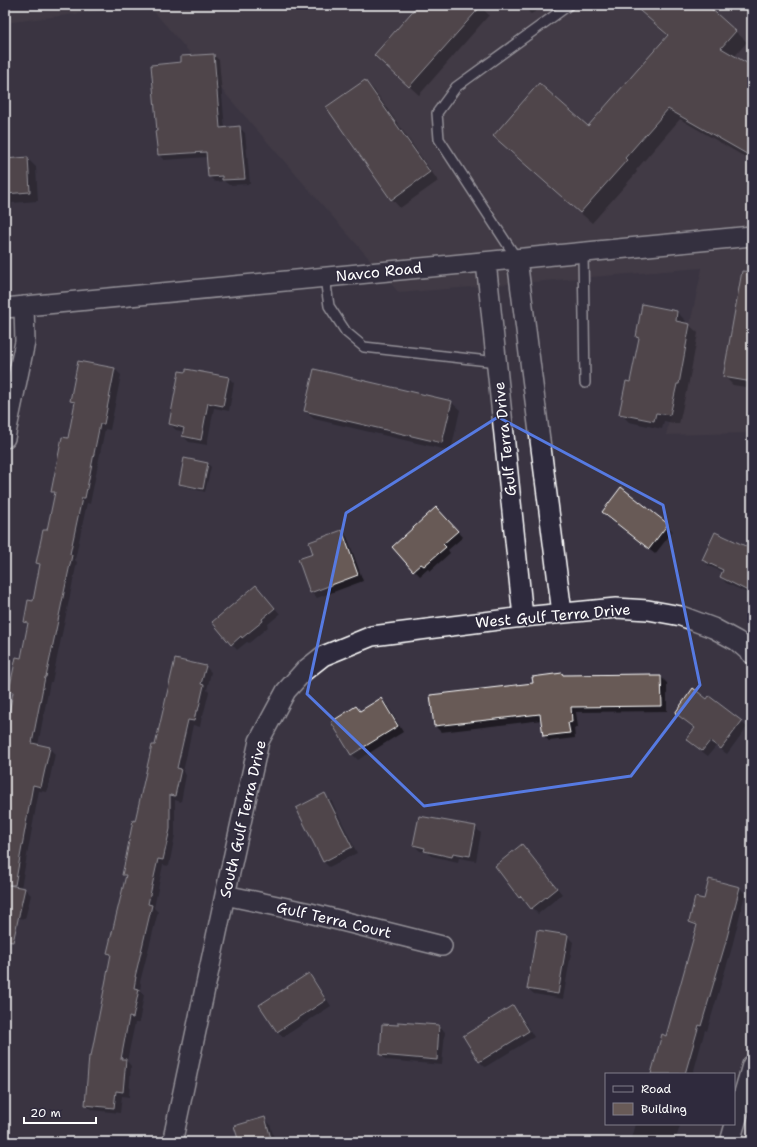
<svg xmlns="http://www.w3.org/2000/svg" width="757" height="1147" font-family="'Shantell Sans',sans-serif">
<style>
.built{fill:#483f48}
.shadow{fill:#0007}
.building{fill:#685a57;stroke:#fff}
.lines{fill:none;stroke-linecap:round;stroke-linejoin:round}
.lane-casing{stroke:#fff;stroke-width:12}
.street-casing{stroke:#fff;stroke-width:22}
.lane{stroke:#2f2a3d;stroke-width:9}
.street{stroke:#2f2a3d;stroke-width:19}
.marked{fill:none;stroke:#567ae2;stroke-width:3;stroke-linejoin:round}
.labels{text-anchor:middle;stroke-width:3;stroke-linejoin:round;paint-order:stroke}
.street-label{font-size:15px;fill:#fff;stroke:#2f2a3d}
</style>
<rect width="100%" height="100%" fill="#3a3442"/>
<filter id="ink" filterUnits="userSpaceOnUse"><feTurbulence type="fractalNoise" baseFrequency=".025" numOctaves="2"/><feDisplacementMap in="SourceGraphic" scale="8" xChannelSelector="R" yChannelSelector="G"/><feConvolveMatrix kernelMatrix="1 2 1 2 8 2 1 2 1" color-interpolation-filters="sRGB"/></filter>
<g filter="url(#ink)">
<path class="built" d="M5 5H147L5 23Z
M148 5H752V433L666 435 702 268 399 293Z"/>
<path class="shadow" d="M419 5H479L489 15 419 95 375 55Z
M522 5H546L531 14Z
M633 5H706L747 42 734 57 752 67V161L680 119 636 170 637 172 592 223 505 147 494 136 589 128 668 36Z
M213 55 219 60 225 129 240 128 245 133 250 184 229 185 224 181 215 182 209 176 208 157 164 160 159 155 158 132 182 62Z
M365 81 374 90 438 181 400 208 392 199Z
M5 154 6 160 27 158 36 167 38 201 12 203V207L5 208Z
M752 290V388L733 385 724 376Z
M677 312 686 321 685 324 689 325 698 333 687 392H686L679 424 664 421 662 429 629 422 620 413 631 384 640 340 637 337Z
M115 369 121 375 110 430 105 429 90 504 87 503 75 560 77 562 52 682H50L38 745 49 748 55 754 47 792 39 791 21 888 25 889 31 895 25 919 6 915 5 919V738L14 694 10 691 22 659 28 625 25 621 34 602 41 566 37 563 48 532 56 495 52 491 69 439 76 406 71 401Z
M228 377 234 383 229 411 214 408 207 445 189 442 183 436 184 432 176 430 170 424Z
M451 402 460 410 451 451 314 419 305 411Z
M185 459 208 464 211 467 205 492 183 486 180 484Z
M622 489 667 525 673 531 655 554 609 518Z
M442 514 463 537 448 550 450 553 430 571 428 569 420 576 393 548Z
M342 531 347 537 363 581 317 598 311 592 314 554Z
M752 551V595L726 583 721 577 723 572 709 566 703 560Z
M262 592 280 614 267 625 268 627 249 643 247 642 237 650 232 644Z
M205 666 211 672 207 690 209 692 203 716H202L200 727 193 725 183 772 186 775 181 802 175 800V835L169 866 163 865 154 908 158 912 140 982 141 984 140 991 144 995 139 1023H135L127 1061 131 1066 129 1097 122 1096 120 1113 92 1110 86 1105 92 1057 112 957 108 953 126 877 123 874 135 822 155 746Z
M562 674 564 676 650 675 652 677H661L667 683V711L576 712 578 727 574 728 575 738 549 741 544 736 542 720 441 732 435 726 534 684Z
M381 699 387 705 403 732 358 760 352 754Z
M707 700 741 722 747 727 727 754 716 746 708 756 693 745 688 739 695 729 676 713Z
M325 795 331 800 357 853 329 867 323 861Z
M748 797H752V819L749 816Z
M475 827 481 833 476 861 459 858 458 862 431 856 427 852 420 851 414 845Z
M527 851 562 894 538 914 527 902 526 903 520 897 496 866Z
M740 888 745 894 731 951 707 1031 705 1030 693 1074H652L667 1037 698 928 690 922 705 901Z
M567 936 573 942 563 999 534 994 528 989Z
M308 974 314 980 331 1006 283 1037 278 1032 261 1005Z
M513 1006 519 1012 534 1037 485 1067 480 1062Z
M399 1023 439 1026 445 1032 442 1065 386 1060 381 1054 399 1026Z
M264 1119 270 1124 275 1142H240Z
M636 1124H678L680 1126 675 1142H631Z
M16 1135 53 1140 55 1142H15Z"/>
<path class="building" d="M418 5H482L409 87 374 55Z
M633 5H707L736 31 721 48 752 66V157L668 109 625 158 627 160 580 213 493 136 539 83 588 126 668 35Z
M214 54 220 128 240 126 245 179 222 180V176L208 177 206 152 158 155 155 131H157L151 65 181 62V56Z
M365 80 430 172 391 200 326 107Z
M28 157 30 192 5 194V159Z
M742 271 752 272V382L723 377Z
M642 304 677 311 676 321 690 324 679 384H677L670 415 656 413 654 421 619 414 626 381 630 382 639 338 636 337Z
M78 361 115 368 104 424H100L85 498H82L70 554 72 555 46 677H45L32 743 50 747 41 787 33 785 15 885H9L25 888 13 942 5 941V735L13 692 9 691 16 657 21 658 28 623 24 622 28 600 33 601 40 564 36 563 43 530H47L55 492H51L62 437 68 438 75 402 70 401Z
M186 369 229 377 223 406 208 403 201 440 182 436 184 428 169 424 179 371 186 372Z
M314 369 452 401 442 443 304 411Z
M184 458 208 463 203 489 179 484Z
M621 487 668 524 649 549 602 512Z
M436 507 458 531 443 544 446 547 424 566 421 564 413 571 392 547Z
M342 530 358 575 310 593 298 559 313 554 309 542Z
M715 532 752 549V593L720 577 723 570 702 560Z
M256 585 275 608 262 619 263 621 242 638 241 636 231 645 212 622Z
M175 659 206 666 201 684 204 685 198 711H196L194 721 188 720 177 768 181 769 175 796 170 795V829L163 860 158 859 148 904 152 905 135 977H136L134 988 139 989 133 1018 129 1017 121 1059H126L123 1092 116 1091 114 1108 85 1105 89 1056H91L111 954 107 953 126 875H122L126 857 133 820 135 821 152 745H155Z
M562 673 563 675 650 674V676H661L662 706 571 707 572 722 568 723 570 733 543 736 540 714 434 726 430 695 533 683 532 677Z
M693 688 707 699 709 696 742 721 721 749 710 741 702 751 686 739 695 728 675 713Z
M381 698 398 726 351 755 331 722 356 706 360 711Z
M325 793 352 847 323 862 296 808Z
M419 816 476 826 470 856 453 853 452 857 424 851 425 848 413 845Z
M522 844 557 888 531 909 521 896 519 898 495 866Z
M709 879 740 887 725 945 701 1026 699 1025 685 1074H651L662 1034 666 1036 697 925 689 922 695 897 704 899Z
M537 930 568 935 558 994 527 989Z
M309 973 326 1000 277 1032 259 1005Z
M513 1005 529 1031 479 1062 463 1036Z
M398 1022 439 1025 437 1060 380 1055 382 1024 398 1025Z
M265 1117 272 1142H239L234 1126Z"/>
<g class="lines">
<g class="lane-casing">
<path id="lane" d="M583 253 585 383
M517 259 439 139 437 113 456 87 569 5
M325 278 329 306 346 332 364 347 497 362"/>
</g>
<g class="street-casing">
<path id="street" d="M517 259 562 613
M486 262 523 617
M5 308 752 236
M5 438 25 342 24 306
M225 895 310 913 442 946
M175 1142 174 1134 225 895 259 741 286 691 304 671 323 656 372 636 523 617 616 608 648 610 681 616 713 628 737 641 752 654
M730 1142 752 1065"/>
</g>
<use href="#lane" class="lane"/>
<use href="#street" class="street"/>
</g>
</g>
<path d="M0 0H757V1147H0ZM498 417 663 505 700 685 631 776 424 806 307 694 346 513Z" fill="#3a3442" fill-opacity=".55" fill-rule="evenodd"/>
<path class="marked" d="M498 417 663 505 700 685 631 776 424 806 307 694 346 513Z"/>
<g class="labels">
<g class="street-label">
<text transform="translate(379 272) rotate(-6)" y="5">Navco Road</text>
<text transform="translate(505 439) rotate(-96)" y="5">Gulf Terra Drive</text>
<text transform="translate(553 616) rotate(-5)" y="5">West Gulf Terra Drive</text>
<text transform="translate(243 819) rotate(-77)" y="5">South Gulf Terra Drive</text>
<text transform="translate(334 920) rotate(13)" y="5">Gulf Terra Court</text>
</g>
</g>
<rect width="757" height="1147" fill="none" stroke="#2f2a3d" stroke-width="20"/>
<rect x="10" y="10" width="737" height="1127" fill="none" stroke="#fff" stroke-width="1.5" filter="url(#ink)"/>
<rect x="605" y="1073" width="130" height="52" fill="#2f2a3d" stroke="#827f8b"/>
<rect x="613" y="1086" width="20" height="6" fill="#2f2a3d" stroke="#827f8b"/>
<text x="641" y="1093" font-size="12" fill="#ffffff">Road</text>
<rect x="613" y="1103" width="20" height="12" fill="#685a57" stroke="#827f8b"/>
<text x="641" y="1113" font-size="12" fill="#ffffff">Building</text>
<path d="M24 1117v6h72v-6" fill="none" stroke="#ffffff" stroke-width="2"/>
<text x="30" y="1117" font-size="12" fill="#ffffff" stroke="#2f2a3d" stroke-width="3" paint-order="stroke">20 m</text>
</svg>
